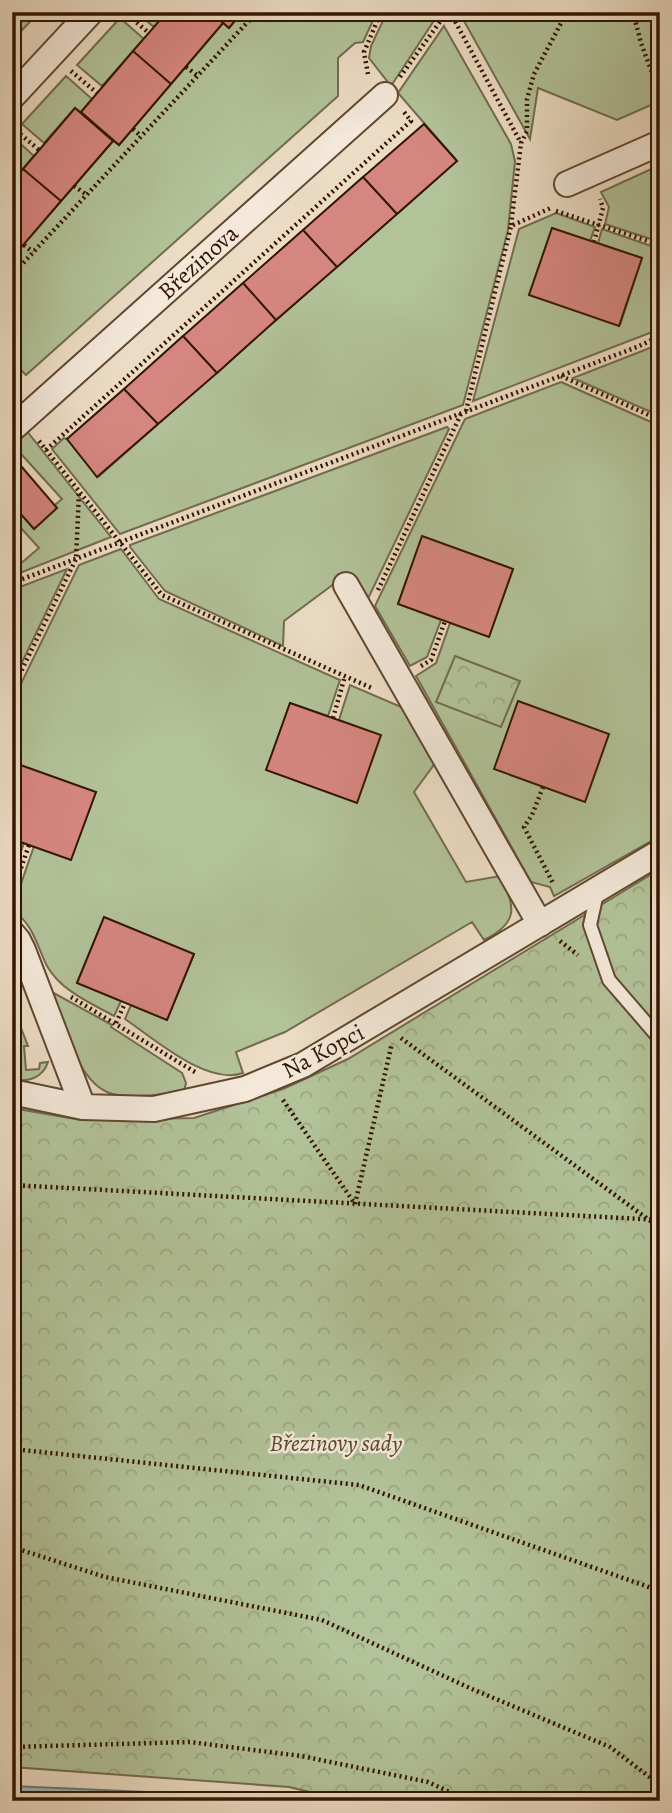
<svg xmlns="http://www.w3.org/2000/svg" width="672" height="1813" font-family="Alegreya,serif">
<style>
.grass{fill:#b2c299;stroke:#726c4c;stroke-width:2}
.forest{fill:url(#forest-crowns);stroke:#726c4c;stroke-width:2}
.water{fill:url(#water-ripples);stroke:#727771;stroke-width:2}
.lines{fill:none;stroke-linecap:round;stroke-linejoin:round}
.shore{stroke:#67675e;stroke-width:2}
.building{fill:#d68681;stroke:#321500;stroke-width:2}
.lane-casing{stroke:#604731;stroke-width:16}
.street-casing{stroke:#604731;stroke-width:28}
.path{stroke:#321500;stroke-width:4.5;stroke-dasharray:2 3.5;stroke-linecap:butt}
.lane{stroke:#f3e8d9;stroke-width:12}
.street{stroke:#f3e8d9;stroke-width:24}
.labels{text-anchor:middle;stroke-width:5;stroke-linejoin:round;paint-order:stroke}
.street-label{font-size:24px;fill:#321500;stroke:#f3e8d9}
.park-label{font-size:24px;font-style:italic;fill:#58492e;stroke:#f3e8d9}
</style>
<defs>
<pattern id="forest-crowns" width="20" height="18" patternUnits="userSpaceOnUse" patternTransform="scale(1.75)"><rect width="20" height="18" fill="#b2c299"/><path d="M2 6a3 3 0 1 1 6 0M12 15a3 3 0 1 1 6 0" fill="none" stroke="#9aa682"/></pattern>
<pattern id="water-ripples" width="26" height="14" patternUnits="userSpaceOnUse" patternTransform="scale(1.75)"><rect width="26" height="14" fill="#9cb9bd"/><path d="M2 4q2-2 4 0t4 0M15 11q2-2 4 0t4 0" fill="none" stroke="#879ea1"/></pattern>
</defs>
<rect width="100%" height="100%" fill="#ecdcc5"/>
<filter id="stains"><feTurbulence type="fractalNoise" baseFrequency=".00286" numOctaves="4"/><feColorMatrix values="0 0 0 0 .2 0 0 0 0 .09 0 0 0 0 .02 0 0 0 .5 -.17"/></filter>
<radialGradient id="worn" r=".72"><stop offset=".6" stop-color="#630" stop-opacity="0"/><stop offset="1" stop-color="#630" stop-opacity=".3"/></radialGradient>
<path class="grass" d="M12 12H39L12 41Z
M136 12H167L154 27Z
M242 12H377L363 42 355 43 338 58V96L26 375 21 370 12 378V258L113 141 119 145 223 23 229 28Z
M387 12 439 13 391 86 369 58 371 46Z
M459 12H660V101L617 120 538 88 530 139Z
M120 18 144 39 102 86 77 65Z
M444 26 511 144 515 161 508 230 463 405 120 534 52 449 64 438 67 439 98 477 457 161 398 93Z
M66 76 92 99 81 112 75 108 44 143 22 124Z
M12 136 34 156 12 181Z
M660 165V242L605 224 609 207 601 192Z
M556 213 595 227 590 241 552 228 529 295 620 325 642 258 598 243 602 229 660 249V329L473 401 519 229Z
M660 344V416L573 378Z
M561 382 660 426V836L554 896 550 887 531 882 416 676 436 663 450 623 489 636 513 569 422 537 398 604 441 620 427 657 410 666 375 606 465 419Z
M447 427 449 429 365 605 346 575 284 621 283 646 165 591 130 547V545Z
M26 430 111 537 12 576V571L39 548 12 518V504L34 529 57 508 55 505 62 499 12 444Z
M121 549 159 599 340 680 328 716 290 703 267 770 356 802 380 735 339 720 350 685 406 709 436 762 414 792 466 882 500 876C516 906 519 923 484 940L472 922 285 1032 236 1052 243 1073C207 1086 153 1038 125 1019L131 1005 167 1020 194 954 104 918 77 983 121 1001 114 1016C91 1003 61 991 47 966 37 946 33 923 12 910L34 846 96 792 12 762V702L79 565Z
M67 569 12 683V590Z
M12 839 24 843 12 876Z
M50 991 112 1025 111 1027 182 1073 186 1083 184 1091C162 1094 135 1099 113 1094 78 1086 62 1021 50 991Z
M12 1005 28 1046H24L26 1070 39 1069 40 1063 48 1062C43 1078 27 1083 12 1079L16 1060 12 1058Z"/>
<path class="forest" d="M455 656 520 681 501 727 436 702Z
M660 869V1801H348L289 1787 12 1767V1108L81 1120 194 1118 283 1089 348 1059Z"/>
<path class="water" d="M12 1786 147 1792 285 1794 308 1801H12Z"/>
<g class="lines">
<path class="shore" d="M12 1793 147 1799 240 1801"/>
</g>
<path class="building" d="M167 12H211L223 23 171 84 133 51Z
M211 12H242L229 28Z
M133 51 171 84 119 145 81 112Z
M75 108 113 141 61 201 23 169Z
M424 124 457 161 397 214 363 177Z
M23 169 61 201 12 258V181Z
M363 177 397 214 337 267 303 230Z
M552 228 642 258 619 326 529 295Z
M303 230 337 267 276 320 243 283Z
M243 283 276 320 217 373 183 336Z
M183 336 217 373 158 424 124 389Z
M124 389 158 424 97 477 67 439Z
M15 459 57 508 34 529 12 504V462Z
M422 536 513 569 489 637 398 604Z
M12 557 20 565 12 571Z
M518 701 609 734 585 802 494 769Z
M290 703 381 735 357 803 266 770Z
M12 762 96 792 71 860 12 839Z
M104 917 194 954 167 1020 77 983Z"/>
<g class="lines">
<g class="lane-casing">
<path id="lane" d="M12 522 14 520
M598 889 590 925 609 980 660 1039"/>
</g>
<g class="street-casing">
<path id="street" d="M12 97 91 12
M567 184 660 143
M12 429 385 95
M346 585 540 924
M12 933 18 940 23 950 83 1107
M12 1092 83 1107 154 1109 245 1089 303 1065 660 852"/>
</g>
<path class="path" d="M124 12 149 33
M246 12 252 18
M450 12 521 143
M633 12 641 43 660 94
M186 67 198 76
M71 71 97 93
M368 74 364 52 381 12
M400 77 447 12
M12 127 39 150
M133 129 141 136
M74 186 87 195
M556 211 660 245
M511 225 521 143 527 131V99L534 74 567 12
M594 242 603 208 600 199
M24 245 33 252
M12 275 257 12
M561 376 660 420
M466 411 511 226 553 207
M39 441 162 595 374 689
M46 450 411 121 404 112
M12 583 637 347 660 336
M378 590 461 414
M421 666 431 660 445 621
M12 690 76 559 79 492
M333 718 345 676
M543 787 532 815 524 827 554 885
M12 894 29 845
M560 941 578 955
M71 997 195 1072
M116 1023 125 1003
M401 1038 660 1228
M283 1100 355 1204 392 1043
M12 1185 660 1220
M651 1219 660 1214
M12 1449 359 1485 660 1591
M12 1547 105 1577 322 1620 472 1689 610 1747 660 1785
M12 1747 190 1742 301 1756 428 1782 469 1801"/>
<use href="#lane" class="lane"/>
<use href="#street" class="street"/>
</g>
<g class="labels">
<g class="street-label">
<text transform="translate(198 262) rotate(-42)" y="8">Březinova</text>
<text transform="translate(323 1051) rotate(-28)" y="8">Na Kopci</text>
</g>
<g class="park-label">
<text x="336" y="1451">Březinovy sady</text>
</g>
</g>
<rect width="672" height="1813" fill="none" stroke="#ecdcc5" stroke-width="42"/>
<rect x="14" y="14" width="644" height="1785" fill="none" stroke="#321500" stroke-width="3.5"/>
<rect x="21" y="21" width="630" height="1771" fill="none" stroke="#321500" stroke-width="2"/>
<rect width="100%" height="100%" filter="url(#stains)"/>
<rect width="100%" height="100%" fill="url(#worn)"/>
</svg>
